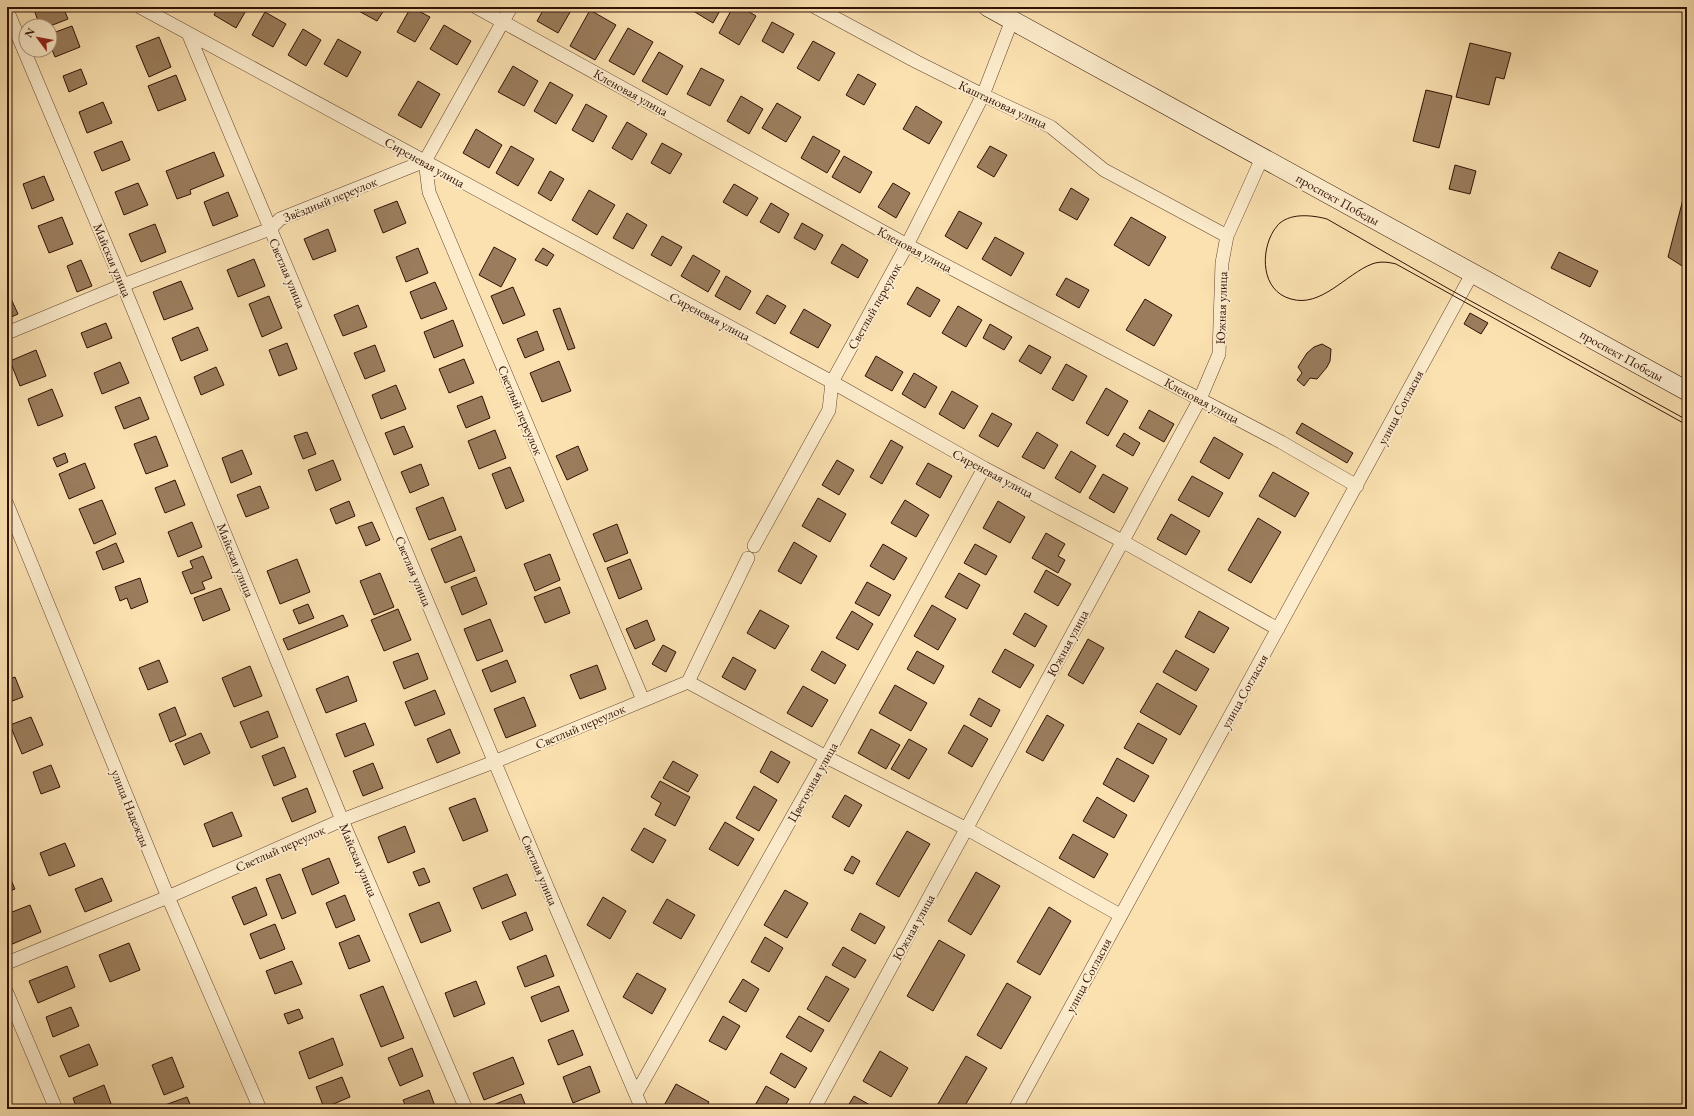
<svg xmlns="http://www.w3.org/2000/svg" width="1694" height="1116" font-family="'EB Garamond',serif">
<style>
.building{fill:#9b7d5d;stroke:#321004}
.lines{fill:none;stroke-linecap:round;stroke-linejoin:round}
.street-casing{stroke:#64442f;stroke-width:14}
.secondary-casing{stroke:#321004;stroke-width:20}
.street{stroke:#fceccc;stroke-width:13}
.secondary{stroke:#fceccc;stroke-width:19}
.tram{stroke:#321004;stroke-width:1}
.labels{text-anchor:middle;stroke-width:4;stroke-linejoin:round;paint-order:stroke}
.street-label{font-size:13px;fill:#321004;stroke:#fceccc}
</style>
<rect width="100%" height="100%" fill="#fbe1b0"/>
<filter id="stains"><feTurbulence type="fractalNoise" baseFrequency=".005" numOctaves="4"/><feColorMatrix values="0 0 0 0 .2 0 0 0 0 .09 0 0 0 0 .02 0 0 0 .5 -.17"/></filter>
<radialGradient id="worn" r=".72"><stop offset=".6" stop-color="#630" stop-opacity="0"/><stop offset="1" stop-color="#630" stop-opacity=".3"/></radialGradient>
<path class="building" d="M33 7H63L68 19 50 26H40Z
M218 7H248L236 28 214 15Z
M356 7H386L377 21 355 9Z
M411 7 430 17 415 42 397 32Z
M545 7H573L558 33 537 21Z
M691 7H722L713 23 690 9Z
M733 7H741L756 16 739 45 719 33Z
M590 10 616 25 595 60 570 46Z
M265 12 286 24 273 47 252 35Z
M772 22 794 34 783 53 762 41Z
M444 25 471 41 457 65 430 49Z
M72 26 80 47 55 57 50 45V34Z
M628 28 653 42 634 75 609 61Z
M303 29 321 40 306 66 288 55Z
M159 37 171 67 149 77 136 46Z
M338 39 361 52 347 77 324 64Z
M813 41 835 53 819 81 797 68Z
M1470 43 1511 53 1504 79 1496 77 1489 105 1456 97Z
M659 52 683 66 667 95 642 81Z
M513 66 538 81 524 106 498 92Z
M701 68 724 80 710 106 687 94Z
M81 69 87 84 69 92 63 76Z
M858 74 876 84 864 105 846 95Z
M176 75 186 100 158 111 148 86Z
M418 81 440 94 421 128 398 115Z
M550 82 573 95 556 124 534 111Z
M1426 90 1452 96 1439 148 1413 141Z
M741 96 763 109 749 134 727 121Z
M103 102 112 123 87 133 79 112Z
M777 103 801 117 786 142 762 128Z
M586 104 607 116 593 142 572 130Z
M916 106 942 122 929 144 903 129Z
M627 122 647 134 632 160 612 148Z
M476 129 502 145 489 168 463 153Z
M813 136 840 151 827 173 801 158Z
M122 141 130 160 102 171 94 152Z
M662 143 682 154 670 174 651 163Z
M511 146 534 159 518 186 496 173Z
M990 146 1007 155 994 177 977 167Z
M214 152 224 176 190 190 191 194 177 199 166 171Z
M844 156 872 172 860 193 832 177Z
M1455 165 1476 171 1470 194 1449 189Z
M550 171 564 179 551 201 538 193Z
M44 176 54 200 32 209 23 184Z
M138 183 148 205 124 215 115 192Z
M893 183 910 193 896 218 878 207Z
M734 184 758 198 747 216 723 202Z
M1687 184V269L1668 257Z
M1071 188 1089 199 1077 220 1059 210Z
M589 190 615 205 597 235 572 220Z
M228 192 238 216 213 226 204 202Z
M397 201 406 223 383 233 374 210Z
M771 203 789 214 779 233 760 222Z
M959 211 982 223 967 249 945 236Z
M627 213 647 225 633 249 613 238Z
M62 217 73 244 49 253 38 226Z
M1131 217 1166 237 1149 266 1114 245Z
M802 223 823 235 815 250 794 238Z
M155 224 166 252 141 262 129 234Z
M328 229 336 251 313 260 304 239Z
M662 236 682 247 671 266 651 255Z
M995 237 1024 253 1011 276 982 259Z
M842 244 868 260 858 278 831 263Z
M494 247 516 259 501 287 479 275Z
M418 248 428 273 406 282 396 257Z
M543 248 554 255 547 266 535 260Z
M1559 252 1598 271 1590 287 1551 268Z
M693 255 720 271 708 292 681 276Z
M254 259 265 286 238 297 227 270Z
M81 260 92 286 77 292 67 266Z
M726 276 751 291 740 310 715 296Z
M1066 278 1089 290 1079 308 1056 295Z
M181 281 193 309 164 320 153 292Z
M435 282 447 309 421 319 410 292Z
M513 287 525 315 503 324 491 296Z
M917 287 940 300 930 317 907 304Z
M7 290 18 314 7 319Z
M767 295 786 306 775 324 756 313Z
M269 296 282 328 262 337 249 304Z
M1145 299 1172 315 1154 346 1126 330Z
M358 305 367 327 343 336 334 315Z
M958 306 982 320 966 347 942 333Z
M560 308 575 348 568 350 553 310Z
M804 309 831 325 818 348 790 333Z
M1470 313 1488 323 1481 334 1464 324Z
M453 320 463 346 434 358 424 332Z
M106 323 112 338 87 348 81 333Z
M990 324 1012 337 1004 350 983 338Z
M198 327 208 350 181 361 172 338Z
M537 331 544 350 525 358 517 339Z
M287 343 297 369 279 376 269 350Z
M1322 344 1331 349 1330 361 1327 367 1317 379 1310 378 1304 386 1297 380 1302 373 1298 367 1307 353 1314 347Z
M375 345 385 371 365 379 354 353Z
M1029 345 1051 357 1041 374 1019 361Z
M36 350 46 376 20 386 10 361Z
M876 356 903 372 892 391 865 376Z
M464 359 474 383 449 393 439 369Z
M559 361 571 391 542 402 530 373Z
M120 362 129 383 102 394 94 373Z
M1066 364 1087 376 1073 401 1052 389Z
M216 367 224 385 201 395 194 377Z
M914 373 937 387 925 408 902 394Z
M396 385 406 409 381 419 372 395Z
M1106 388 1128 401 1108 436 1086 423Z
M52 389 63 416 38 426 28 399Z
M952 391 978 406 964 429 939 414Z
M482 396 490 418 466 428 457 406Z
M140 397 149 419 124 429 115 407Z
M1149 410 1174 424 1164 442 1139 428Z
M992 413 1012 424 998 447 979 436Z
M1302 423 1353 453 1347 463 1296 433Z
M404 426 413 447 394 455 385 433Z
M495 430 506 458 479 469 468 441Z
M307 432 316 454 303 459 294 436Z
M1037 432 1058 445 1044 469 1022 457Z
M1124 433 1140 443 1133 456 1116 446Z
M156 436 168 466 146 474 134 444Z
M1214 437 1243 454 1229 479 1200 462Z
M891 440 903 447 882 484 870 477Z
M578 446 588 470 567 480 556 456Z
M242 450 252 474 231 483 222 458Z
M1071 451 1096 466 1080 493 1055 478Z
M65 453 68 462 57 467 53 458Z
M333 460 341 480 316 491 308 470Z
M837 460 854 470 839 495 822 485Z
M85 463 95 488 69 499 59 474Z
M928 463 952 476 940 498 916 484Z
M421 464 429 485 410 493 401 472Z
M510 467 524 501 506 509 492 474Z
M1273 472 1309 493 1295 517 1259 496Z
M1103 474 1128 488 1114 513 1089 498Z
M1192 476 1223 493 1209 517 1178 500Z
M175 480 185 505 165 513 155 488Z
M260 486 269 508 246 517 237 495Z
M443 497 456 530 429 540 416 508Z
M818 498 846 514 830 542 802 526Z
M102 500 116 534 94 544 79 509Z
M905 500 929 515 916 537 891 523Z
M349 501 355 516 336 524 330 509Z
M998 501 1025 517 1010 543 983 528Z
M1171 514 1200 531 1186 555 1157 539Z
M1258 518 1281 532 1251 583 1228 570Z
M192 522 202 547 178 557 168 532Z
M372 522 380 540 366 546 358 527Z
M617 524 628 553 605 562 593 534Z
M1046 533 1065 544 1058 556 1065 560 1058 573 1032 558Z
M461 536 475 571 445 583 431 549Z
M794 542 817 556 801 584 778 571Z
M116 543 124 562 103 570 96 552Z
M883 544 907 558 894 580 870 566Z
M975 544 997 556 986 575 964 563Z
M550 554 560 580 535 591 524 564Z
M203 556 212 578 202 582 205 589 191 594 182 572 193 568 190 561Z
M297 559 310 592 280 604 267 571Z
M630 559 642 589 619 599 607 568Z
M1046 570 1071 584 1058 606 1034 592Z
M380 573 394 607 374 615 360 581Z
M959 573 980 585 967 609 945 597Z
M476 577 487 604 462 615 451 587Z
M140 578 148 602 131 609 127 598 120 601 115 587Z
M867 582 891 595 879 616 855 603Z
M560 587 570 613 545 623 534 597Z
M221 588 230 610 203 621 194 598Z
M308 604 314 618 299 624 293 610Z
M932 605 956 619 938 650 914 636Z
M398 609 411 640 384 651 371 620Z
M760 610 789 626 775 649 747 633Z
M852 611 873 624 858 650 836 638Z
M1199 611 1229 628 1214 653 1185 637Z
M1025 613 1047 626 1035 647 1013 634Z
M343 615 348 626 288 650 283 639Z
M490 619 503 651 477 661 464 629Z
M647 620 655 640 635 649 626 629Z
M1088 639 1104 648 1083 684 1068 675Z
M663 645 676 652 666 672 652 664Z
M1005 649 1034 665 1020 688 992 672Z
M1176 650 1209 669 1196 691 1163 672Z
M822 651 846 665 835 684 811 670Z
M917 651 944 666 934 684 907 669Z
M418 653 428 679 404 689 393 662Z
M733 657 756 670 745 690 722 677Z
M159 660 168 682 148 690 139 668Z
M507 660 516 682 491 692 482 670Z
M597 665 606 689 580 699 570 675Z
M250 666 262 696 234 707 222 678Z
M348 676 357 701 326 713 316 689Z
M15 677 23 697 7 703V680Z
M1157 683 1197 706 1180 735 1140 712Z
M895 685 927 703 911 731 879 713Z
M803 686 828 700 812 727 787 713Z
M435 690 445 714 415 726 405 702Z
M524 697 536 726 506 738 494 709Z
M979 698 1000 710 991 727 970 715Z
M175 707 186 735 170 742 159 714Z
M268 711 278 737 251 748 240 722Z
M1047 715 1064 725 1043 761 1026 752Z
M31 717 43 745 22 754 10 725Z
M365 723 374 745 345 757 336 734Z
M1138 723 1167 739 1153 764 1124 748Z
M964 725 988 739 972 767 948 753Z
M450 729 460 753 437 763 427 739Z
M871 729 900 745 886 769 858 753Z
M201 733 210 753 184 765 175 744Z
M909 739 927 749 909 779 891 769Z
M284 747 296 777 274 786 262 756Z
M771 751 790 762 778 783 760 772Z
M1117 758 1149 776 1134 802 1103 784Z
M673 761 698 775 688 792 663 778Z
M373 763 383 788 363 796 353 771Z
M51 765 60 787 41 794 33 772Z
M660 781 690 797 675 826 655 815 661 803 651 797Z
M754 786 777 800 759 831 736 818Z
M307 788 316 812 292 822 282 798Z
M845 795 862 805 849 827 832 817Z
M1097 797 1127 815 1114 838 1083 821Z
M475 798 488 831 463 841 449 808Z
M232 812 242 836 213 847 204 824Z
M725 822 754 839 738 866 709 849Z
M405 826 415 852 388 863 378 837Z
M644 828 666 840 653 863 631 850Z
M907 831 930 844 899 897 876 884Z
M1073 834 1108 854 1094 878 1059 858Z
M65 843 75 866 49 876 40 853Z
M852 856 860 861 853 874 844 870Z
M329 858 339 883 312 895 302 869Z
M424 868 430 882 419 886 413 872Z
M7 871 15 889 7 892Z
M976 872 1000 886 971 935 948 921Z
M280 874 296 913 282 919 266 879Z
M507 874 516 895 482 909 473 888Z
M102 878 112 901 85 912 75 889Z
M256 887 267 915 244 925 232 897Z
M785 890 808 903 787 938 764 925Z
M345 895 355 920 336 928 326 903Z
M603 897 626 911 610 939 587 925Z
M667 899 695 915 681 939 653 923Z
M439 902 451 931 421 943 409 914Z
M30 905 41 932 10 945 7 937V914Z
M1049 907 1071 921 1040 975 1017 962Z
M526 912 533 930 510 940 502 922Z
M860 913 885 927 875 944 851 930Z
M275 924 285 949 260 959 250 934Z
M359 935 370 961 349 969 339 943Z
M765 937 783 948 769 972 751 962Z
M939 940 965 955 933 1011 907 996Z
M129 943 140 970 110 982 99 955Z
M843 947 866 960 855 978 832 965Z
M546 955 554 976 525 987 517 967Z
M292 961 302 984 275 994 266 971Z
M67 966 75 987 38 1003 29 981Z
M637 973 666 989 652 1014 623 997Z
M826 976 849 989 829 1022 807 1009Z
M743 979 759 989 746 1012 729 1002Z
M476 981 485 1004 454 1017 445 993Z
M1007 983 1031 997 1001 1049 977 1035Z
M383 986 404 1038 381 1047 360 995Z
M559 986 569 1011 541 1022 531 997Z
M71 1007 79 1026 53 1037 46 1017Z
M299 1009 303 1018 288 1024 284 1014Z
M723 1016 740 1026 726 1050 709 1041Z
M799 1016 824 1030 811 1052 786 1037Z
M573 1030 583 1055 558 1065 548 1040Z
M333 1038 343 1065 309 1079 299 1052Z
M89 1044 98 1065 69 1077 60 1056Z
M412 1048 423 1076 400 1086 388 1058Z
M880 1051 908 1068 891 1097 863 1081Z
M781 1053 807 1068 795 1088 770 1073Z
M966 1056 987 1068 963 1109H935Z
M172 1057 184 1087 164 1095 152 1065Z
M513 1057 524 1084 484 1100 473 1073Z
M590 1066 600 1092 573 1103 563 1077Z
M342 1077 350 1097 324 1108 316 1087Z
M676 1084 709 1102 705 1109H662Z
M104 1085 113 1109H77L73 1098Z
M766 1086 789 1099 783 1109H753Z
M429 1090 436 1109H407L403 1100Z
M521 1094 527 1109H495L493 1105Z
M854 1096 877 1109H846Z
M187 1097 192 1109H166L165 1105Z
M606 1106 608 1109H598Z"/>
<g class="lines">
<g class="street-casing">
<path id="street" d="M140 7 832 382 984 468 1122 541 1278 629
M476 7 907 245 1281 442 1357 486
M815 7 917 62 983 95 1051 127 1104 170 1227 236
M7 10 123 285 342 820 466 1109
M188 33 556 908 642 1109
M425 161 429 192 643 700
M7 333 123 285 270 229 280 219 425 161 511 7
M7 504 168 897 260 1109
M754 546 829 410 832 382 907 245 983 95 1012 20
M688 682 826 757 967 829 1120 915
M7 963 168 897 342 820 494 762 688 682 748 558
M7 993 56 1109
M636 1094 826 757 984 468
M814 1109 1200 399 1219 354 1222 263 1227 236 1262 158
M1015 1109C1167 830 1321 552 1473 272"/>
</g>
<g class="secondary-casing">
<path id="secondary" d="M988 7 1687 391"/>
</g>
<use href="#street" class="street"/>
<use href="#secondary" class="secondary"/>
<path class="tram" d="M1687 420 1449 289 1327 219C1312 215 1292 213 1280 223 1278 224 1276 228 1274 230 1260 252 1261 291 1291 299 1321 308 1346 274 1372 264 1380 261 1388 262 1396 264L1687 425"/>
</g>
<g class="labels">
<g class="street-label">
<text transform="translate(631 92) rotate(29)" y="5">Кленовая улица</text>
<text transform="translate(1003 104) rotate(25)" y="5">Каштановая улица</text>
<text transform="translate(425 162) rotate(29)" y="5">Сиреневая улица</text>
<text transform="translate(330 199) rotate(-22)" y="5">Звёздный переулок</text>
<text transform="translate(1338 199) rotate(29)" y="5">проспект Победы</text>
<text transform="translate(915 249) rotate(28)" y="5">Кленовая улица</text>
<text transform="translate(113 260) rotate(67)" y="5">Майская улица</text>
<text transform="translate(288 273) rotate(67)" y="5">Светлая улица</text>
<text transform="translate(874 306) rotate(-61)" y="5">Светлый переулок</text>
<text transform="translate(1221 308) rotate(-88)" y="5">Южная улица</text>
<text transform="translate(710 316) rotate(28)" y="5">Сиреневая улица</text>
<text transform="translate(1622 355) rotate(29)" y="5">проспект Победы</text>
<text transform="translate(1202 400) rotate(28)" y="5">Кленовая улица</text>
<text transform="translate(1400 407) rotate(-62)" y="5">улица Согласия</text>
<text transform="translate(521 410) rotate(67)" y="5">Светлый переулок</text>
<text transform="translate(993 473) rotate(28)" y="5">Сиреневая улица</text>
<text transform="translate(236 560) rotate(68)" y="5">Майская улица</text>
<text transform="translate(414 571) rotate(67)" y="5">Светлая улица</text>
<text transform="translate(1067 643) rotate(-62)" y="5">Южная улица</text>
<text transform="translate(1244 691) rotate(-61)" y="5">улица Согласия</text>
<text transform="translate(580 726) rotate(-23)" y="5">Светлый переулок</text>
<text transform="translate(812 782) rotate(-61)" y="5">Цветочная улица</text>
<text transform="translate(131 808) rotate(68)" y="5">улица Надежды</text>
<text transform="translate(280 848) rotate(-24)" y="5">Светлый переулок</text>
<text transform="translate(359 860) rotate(67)" y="5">Майская улица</text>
<text transform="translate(540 870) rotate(67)" y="5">Светлая улица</text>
<text transform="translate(913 927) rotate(-61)" y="5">Южная улица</text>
<text transform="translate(1088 975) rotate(-62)" y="5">улица Согласия</text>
</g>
</g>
<rect width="1694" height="1116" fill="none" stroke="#fbe1b0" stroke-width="24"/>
<rect x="8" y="8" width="1678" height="1100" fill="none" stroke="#321004" stroke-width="2"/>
<rect x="12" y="12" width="1670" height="1092" fill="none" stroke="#321004"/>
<g transform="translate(38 38) rotate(302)"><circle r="19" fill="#fceccc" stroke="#ab947c"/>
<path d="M0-3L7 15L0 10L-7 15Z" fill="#8f2418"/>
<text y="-6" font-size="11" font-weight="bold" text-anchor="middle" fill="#321004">N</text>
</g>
<rect width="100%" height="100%" filter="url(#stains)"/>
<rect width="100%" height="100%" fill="url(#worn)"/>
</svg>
